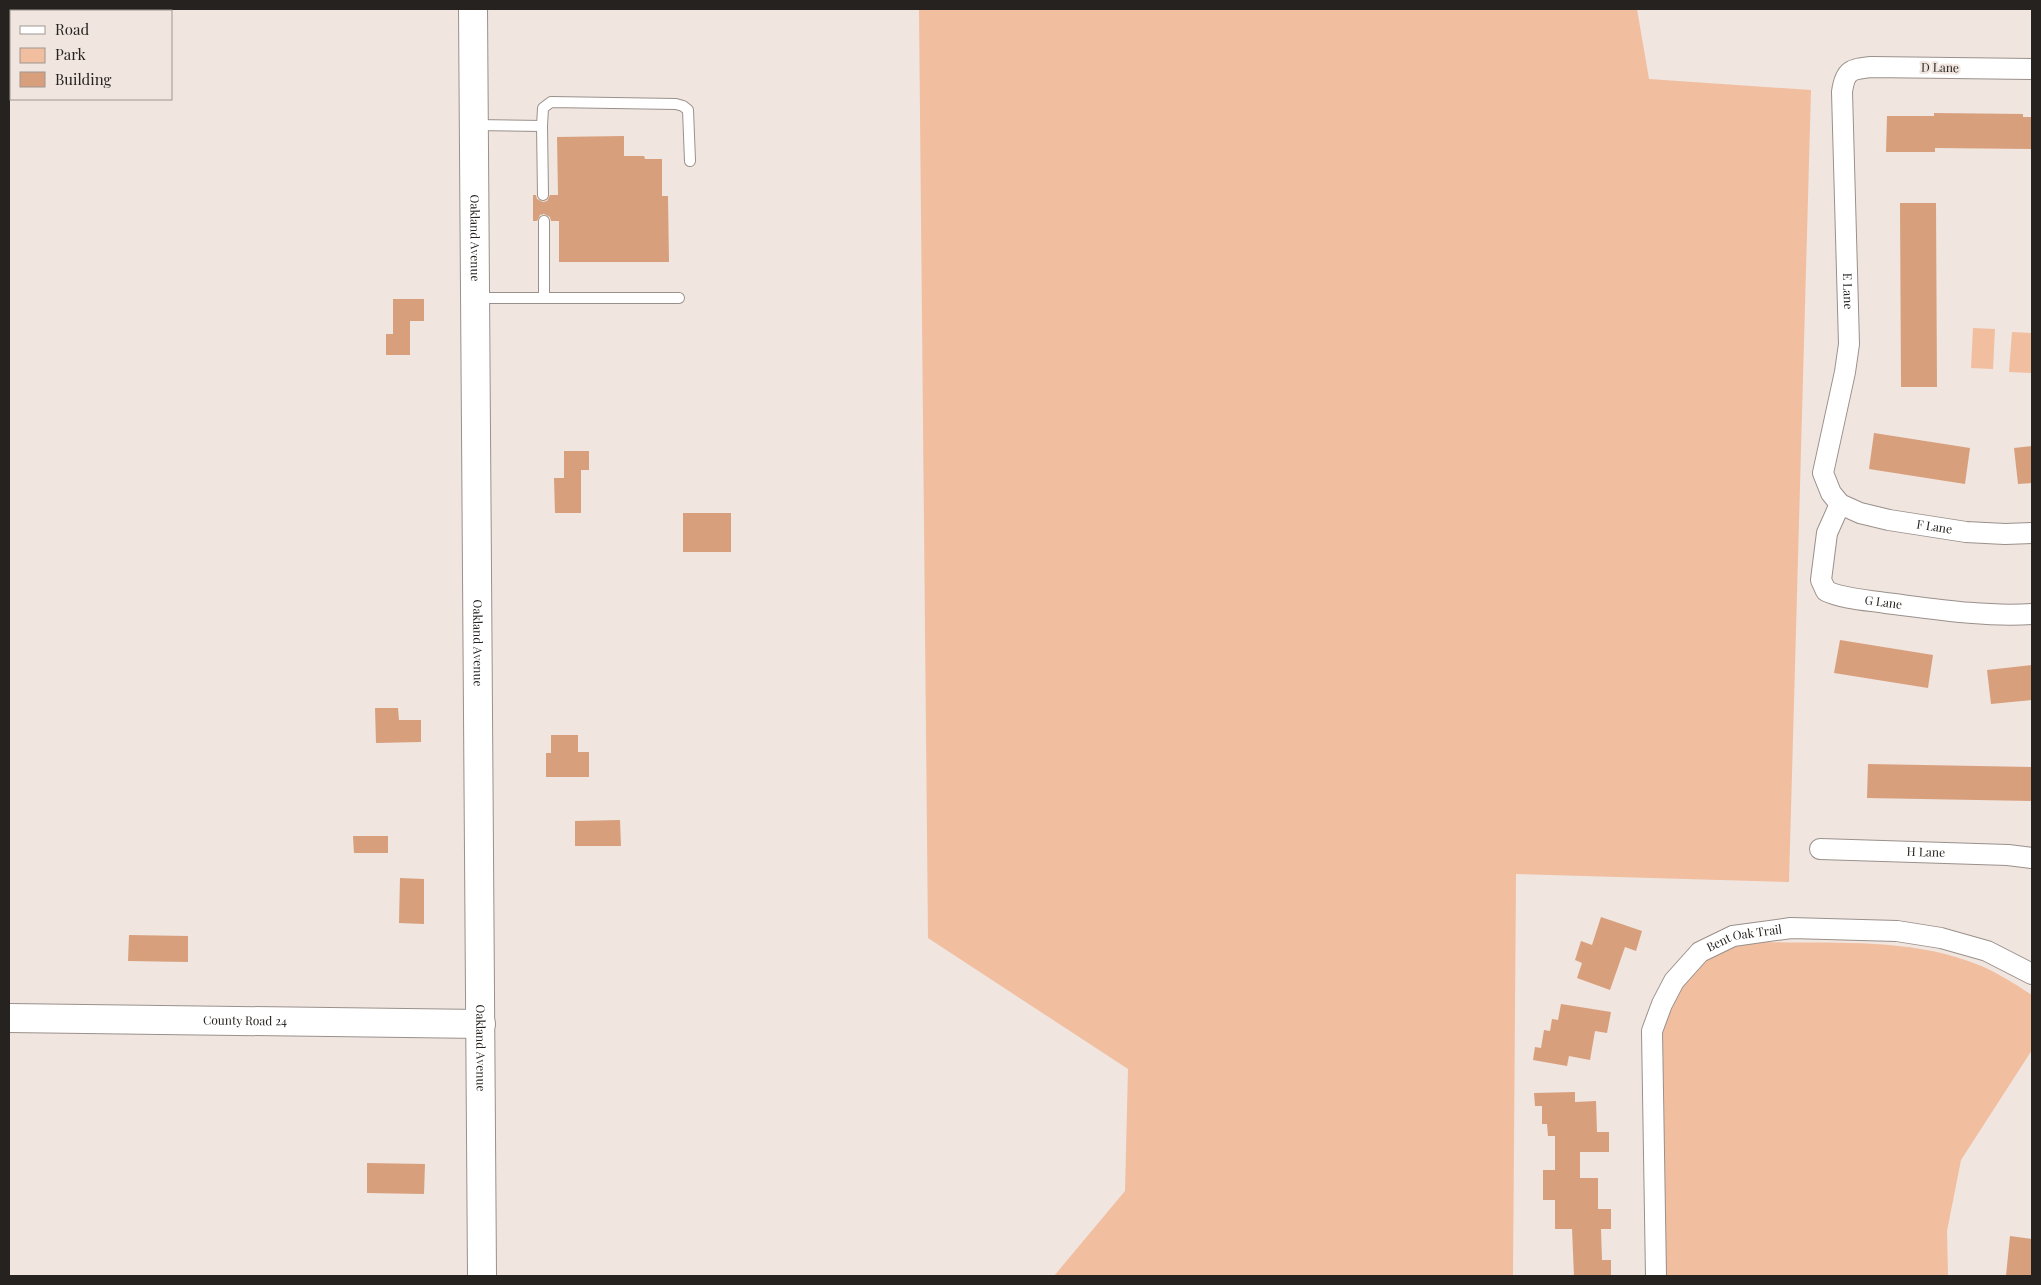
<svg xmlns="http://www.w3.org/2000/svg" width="2041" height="1285" font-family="'Playfair Display',serif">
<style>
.green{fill:#f1bea0}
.building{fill:#d89f7c}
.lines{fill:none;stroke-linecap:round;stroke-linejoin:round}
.lane-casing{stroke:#9a908b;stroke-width:12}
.street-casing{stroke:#9a908b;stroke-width:22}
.secondary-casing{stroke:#9a908b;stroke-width:30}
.lane{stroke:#fff;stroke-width:10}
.street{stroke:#fff;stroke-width:20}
.secondary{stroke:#fff;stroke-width:28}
.labels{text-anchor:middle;stroke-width:4.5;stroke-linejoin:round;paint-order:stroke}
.street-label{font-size:12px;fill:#25221f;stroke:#f0e5df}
</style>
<rect width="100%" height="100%" fill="#f0e5df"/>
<path class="green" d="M919 9H1637L1649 79 1811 90 1789 882 1516 874 1513 1276H1054L1125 1191 1128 1069 928 938Z
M1973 328 1995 329 1993 369 1971 368Z
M2012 332 2032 333 2031 373 2009 372Z
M1763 942C1831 944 1903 938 1968 961 1992 969 2012 982 2032 995V1050L1961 1160 1947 1231 1948 1276H1665L1662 1034 1670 1007 1685 982 1707 960 1736 946Z"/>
<path class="building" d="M1934 113 2023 114V117H2032V149L1935 148V152H1886L1887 116H1934Z
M624 136V156H644L645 159H662V196H668L669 262H559V221H551L550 217 544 214 540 215 537 221H533V195H536L537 199 543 202 547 201 550 195H558L557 137Z
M1900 203H1936L1937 387H1901Z
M393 299H424V321H410V355H386V334H393Z
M1874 433 1970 448 1965 484 1869 469Z
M2032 446V483L2018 484 2014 448Z
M564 451H589V470H581V513H555L554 478H564Z
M683 513H731V552H683Z
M1840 640 1933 655 1928 688 1834 673Z
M2032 665V700L1991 704 1987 670Z
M375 708H398L399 720H421V742L376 743Z
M551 735H578V752H589V777H546V753H551Z
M1868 764 2032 767V801L1867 798Z
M620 820 621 846H575V821Z
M353 836H388V853H354Z
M400 878 424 879V924L399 923Z
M1601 917 1642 931 1636 951 1625 947 1610 990 1577 978 1582 963 1575 960 1581 941 1592 945Z
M129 935 188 936V962L128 961Z
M1561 1004 1611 1012 1607 1033 1595 1031 1590 1060 1569 1056 1567 1066 1533 1060 1535 1047 1541 1048 1544 1030 1550 1031 1552 1019 1558 1020Z
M1575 1092V1102L1596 1101 1597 1132H1609V1152H1580V1178H1598V1209H1611V1229H1601L1602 1260H1611V1276H1574L1572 1229H1555V1200H1543V1170H1555V1136H1548L1547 1124H1542V1106H1535L1534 1093Z
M367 1163 425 1164 424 1194 367 1193Z
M2010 1236 2032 1239V1276H2006Z"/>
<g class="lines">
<g class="lane-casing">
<path id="lane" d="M475 125 542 126 543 108 551 102 676 104 683 106 688 110 690 161
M542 126 543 195
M476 298H544V221
M544 298H679"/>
</g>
<g class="street-casing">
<g id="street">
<path id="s1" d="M2032 69 1871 67C1851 69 1845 70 1842 92L1849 344 1845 372 1823 473 1831 493 1840 504 1860 513 1889 520 1966 532 2005 534 2032 533"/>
<path id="s2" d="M1840 504 1827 533 1821 580 1826 591C1844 599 1866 600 1886 603 1934 609 1984 617 2032 614"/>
<path id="s3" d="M1820 849 2008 855 2032 858"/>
<path id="s4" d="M1656 1276 1652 1031 1662 1004 1674 981 1700 952 1733 936 1791 928 1897 931 1941 938 1987 951 2032 974"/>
</g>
</g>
<g class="secondary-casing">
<g id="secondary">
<path id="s5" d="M473 9 482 1276"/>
<path id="s6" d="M9 1018 481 1024"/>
</g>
</g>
<use href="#lane" class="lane"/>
<use href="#street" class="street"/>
<use href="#secondary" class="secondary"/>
</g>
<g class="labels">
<g class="street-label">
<text transform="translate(1940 68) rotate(1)" y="4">D Lane</text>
<text dy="4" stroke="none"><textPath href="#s5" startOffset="229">Oakland Avenue</textPath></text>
<text dy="4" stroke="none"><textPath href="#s1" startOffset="404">E Lane</textPath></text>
<text dy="4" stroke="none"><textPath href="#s1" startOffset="722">F Lane</textPath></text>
<text dy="4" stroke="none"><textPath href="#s2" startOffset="150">G Lane</textPath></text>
<text dy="4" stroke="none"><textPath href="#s5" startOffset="634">Oakland Avenue</textPath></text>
<text dy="4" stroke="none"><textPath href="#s3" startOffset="106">H Lane</textPath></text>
<text dy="4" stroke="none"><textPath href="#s4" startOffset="386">Bent Oak Trail</textPath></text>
<text dy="4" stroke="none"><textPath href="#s6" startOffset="236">County Road 24</textPath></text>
<text dy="4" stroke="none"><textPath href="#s5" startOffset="1039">Oakland Avenue</textPath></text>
</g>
</g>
<rect width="2041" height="1285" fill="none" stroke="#25221f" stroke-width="20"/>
<rect x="10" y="10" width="162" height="90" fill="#f0e5df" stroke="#9f9792"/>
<rect x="20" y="26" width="25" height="8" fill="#ffffff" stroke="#9f9792"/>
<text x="55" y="35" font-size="15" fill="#25221f">Road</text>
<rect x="20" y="48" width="25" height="15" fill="#f1bea0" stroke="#9f9792"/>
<text x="55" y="60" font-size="15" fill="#25221f">Park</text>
<rect x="20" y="72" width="25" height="15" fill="#d89f7c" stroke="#9f9792"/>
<text x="55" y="85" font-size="15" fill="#25221f">Building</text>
</svg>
